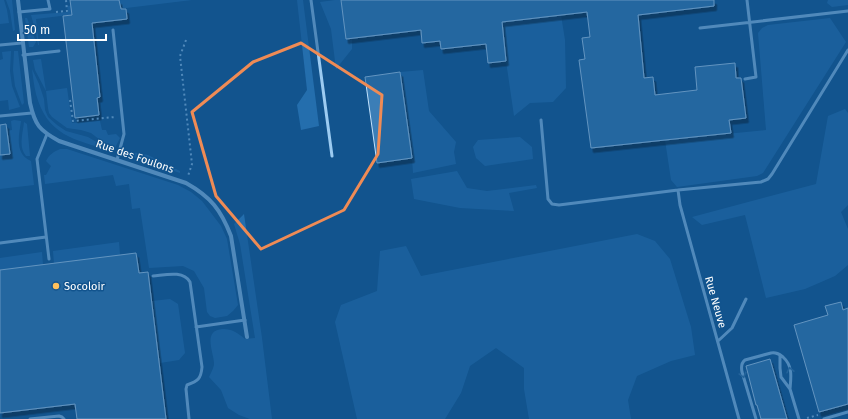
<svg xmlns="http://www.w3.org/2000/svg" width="848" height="419" font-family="'Fira Sans',sans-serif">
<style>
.green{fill:#246ead}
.building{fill:#3b7eb7;stroke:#c3e2fc;filter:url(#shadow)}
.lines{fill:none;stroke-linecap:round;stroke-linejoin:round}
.path{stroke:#9ccbf1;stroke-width:2;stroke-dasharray:2 3;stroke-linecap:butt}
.service{stroke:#9ccbf1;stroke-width:3}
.minor{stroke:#9ccbf1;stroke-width:4}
.oneway{stroke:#3b78ac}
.marked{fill:none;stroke:#ef8b55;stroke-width:3;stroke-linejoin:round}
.poi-dot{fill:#ffc15c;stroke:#12548e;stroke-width:1.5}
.labels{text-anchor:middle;stroke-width:3;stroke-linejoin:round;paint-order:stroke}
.street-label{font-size:11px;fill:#fff;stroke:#12548e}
.poi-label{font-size:11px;fill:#fff;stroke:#12548e;text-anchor:start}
</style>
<defs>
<filter id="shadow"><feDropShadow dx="2.5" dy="4.5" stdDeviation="0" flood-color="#0009"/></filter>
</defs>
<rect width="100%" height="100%" fill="#12548e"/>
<path class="green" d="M0 0H4L7 10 9 23 0 24Z
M6 0H12L15 30 13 31 10 11Z
M122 0H192L36 19 39 45H38L36 33 31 15 68 12 67 6Z
M297 0H303L319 126 301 130 297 105 307 90Z
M335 0H341L346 39 352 38V49L336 69 331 29 320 2Z
M828 0H848V5L832 7 827 3Z
M561 15 565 40 566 88 553 102 530 103 514 116 506 61 502 22Z
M25 18H27L36 42 33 47H29Z
M830 18 846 42 763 173 757 176 677 187 671 180 665 140 766 130 758 33 762 28 768 25Z
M11 51 10 71 12 86 20 107 9 110 8 100 0 101V60L3 59 2 52Z
M14 51H18L24 103 22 105 15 86 13 70Z
M41 59 46 91 67 88 72 123 100 121 102 130H106L108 135 116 134 120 138 115 148 108 146 91 133 81 130 67 128 52 117 49 113 48 108 46 91 35 70 33 60Z
M32 69 39 84 44 99 45 110 48 117 57 125 66 131 88 137 110 150C74 140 47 135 36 94 34 86 33 77 32 69Z
M423 70 429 111 456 142 454 152 456 164 413 173 412 158 400 72Z
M845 109 848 113V205L841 212 848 229V265L835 276 805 289 766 298 745 215 702 225 692 217 816 184 828 116Z
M14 120 21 121C19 135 14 154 31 161L34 185 0 189V155L10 153 7 131 12 130 11 121Z
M24 122 27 124 30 156H26C18 147 23 133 24 122Z
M520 137 532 147 533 159 485 166 476 158 473 147 478 140Z
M60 149H67L178 185 191 192 202 201 221 226 227 239 238 305 233 311 227 316 215 318 210 316 207 312 204 288 194 271 183 266 149 268 140 208 132 209 129 184 116 186 113 175 45 184 44 175H46L51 166 46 161C49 155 53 152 60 149Z
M125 152 138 153 148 155 180 171V173L124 154Z
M457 171 467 188 487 191 536 185 537 188 509 193 514 211 460 208 414 199 411 179Z
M244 214 262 338 272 419H250L239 415 228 408 221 390 209 377C211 373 213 369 214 365 215 354 201 330 223 329 232 329 238 333 245 339L255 338 240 244 234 224Z
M637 234 655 241 670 259 691 327 695 355 671 361 637 376 628 400 631 419H529L524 389V368L496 348 470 366 461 393 445 419H357L335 322 341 305 377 291 380 251 406 246 421 276Z
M119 242 120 255 54 264 53 251Z
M42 252 43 265 0 270V258Z
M170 299 178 304 185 353 179 360 160 363 152 301Z"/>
<path class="building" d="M70 0H119L121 9H126L127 19 92 23 100 97 97 98 99 115 75 118 63 16 72 15Z
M341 0H714V6L638 15 644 78 653 77 655 95 697 90 695 67 735 63 736 78H741L746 118 729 120 731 133 665 140 591 148 579 60 585 59 582 38 590 37 587 12 502 22 506 61 488 63 486 44 441 49 440 41 422 43 421 30 346 39Z
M400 72 412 158 377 163 365 77Z
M6 124 10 154 0 155V125Z
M136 253 139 273 148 272 166 419H77L75 404 0 413V270Z
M841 302 843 310 848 308V404L819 412 794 325 828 315 825 306Z
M770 359 787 419H761L757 405H756L746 366Z"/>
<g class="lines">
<path class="path" d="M56 12 67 11 66 0
M186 40 180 56 192 164 188 176
M70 100 73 121 115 117
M807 418 818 415"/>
<path class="service" d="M311 0 332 156
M19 12 50 9 48 0
M700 28 848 11
M113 30 124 134 117 160
M0 45 22 43
M23 55 59 51
M745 79 756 77 747 0
M0 116 32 113
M541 120 548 199 552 204 559 205 678 190 761 182 768 179 772 174 848 50
M47 134 37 159 49 259
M678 190 680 205 739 419
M0 243 46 237
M153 276C165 275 183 270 190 282L202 367C201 379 198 381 187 385L186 389 189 419
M196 327 245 320
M718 341 732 328 746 299
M780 355V368L781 377 790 389 799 419
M30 419 59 416 62 417 64 419
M756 419 742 372C741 367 741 363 745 360L771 353C776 352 779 354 783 357 793 366 791 377 790 389
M824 419 848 412"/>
<path class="minor" d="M18 0 30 103C35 125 39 130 59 141L186 183C211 197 221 210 231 236L247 337"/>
</g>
<defs><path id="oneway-chevron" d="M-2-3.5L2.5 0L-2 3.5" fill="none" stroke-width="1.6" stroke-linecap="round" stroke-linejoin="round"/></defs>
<g class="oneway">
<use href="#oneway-chevron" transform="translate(790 370) rotate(-103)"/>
<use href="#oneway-chevron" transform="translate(743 375) rotate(75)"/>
</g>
<path d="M0 0H848V419H0ZM301 43 382 95 378 154 344 210 261 249 216 196 192 112 253 62Z" fill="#12548e" fill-opacity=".55" fill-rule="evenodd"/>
<path class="marked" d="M301 43 382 95 378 154 344 210 261 249 216 196 192 112 253 62Z"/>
<circle class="poi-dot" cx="56" cy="286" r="4"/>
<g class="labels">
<g class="street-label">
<text transform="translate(135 156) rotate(19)" y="4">Rue des Foulons</text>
<text transform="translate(716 302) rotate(74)" y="4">Rue Neuve</text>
</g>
<g class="poi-label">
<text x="64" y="290">Socoloir</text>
</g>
</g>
<path d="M18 34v6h88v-6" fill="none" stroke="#ffffff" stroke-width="2"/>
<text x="24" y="34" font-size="12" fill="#ffffff" stroke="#12548e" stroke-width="3" paint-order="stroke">50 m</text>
</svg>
